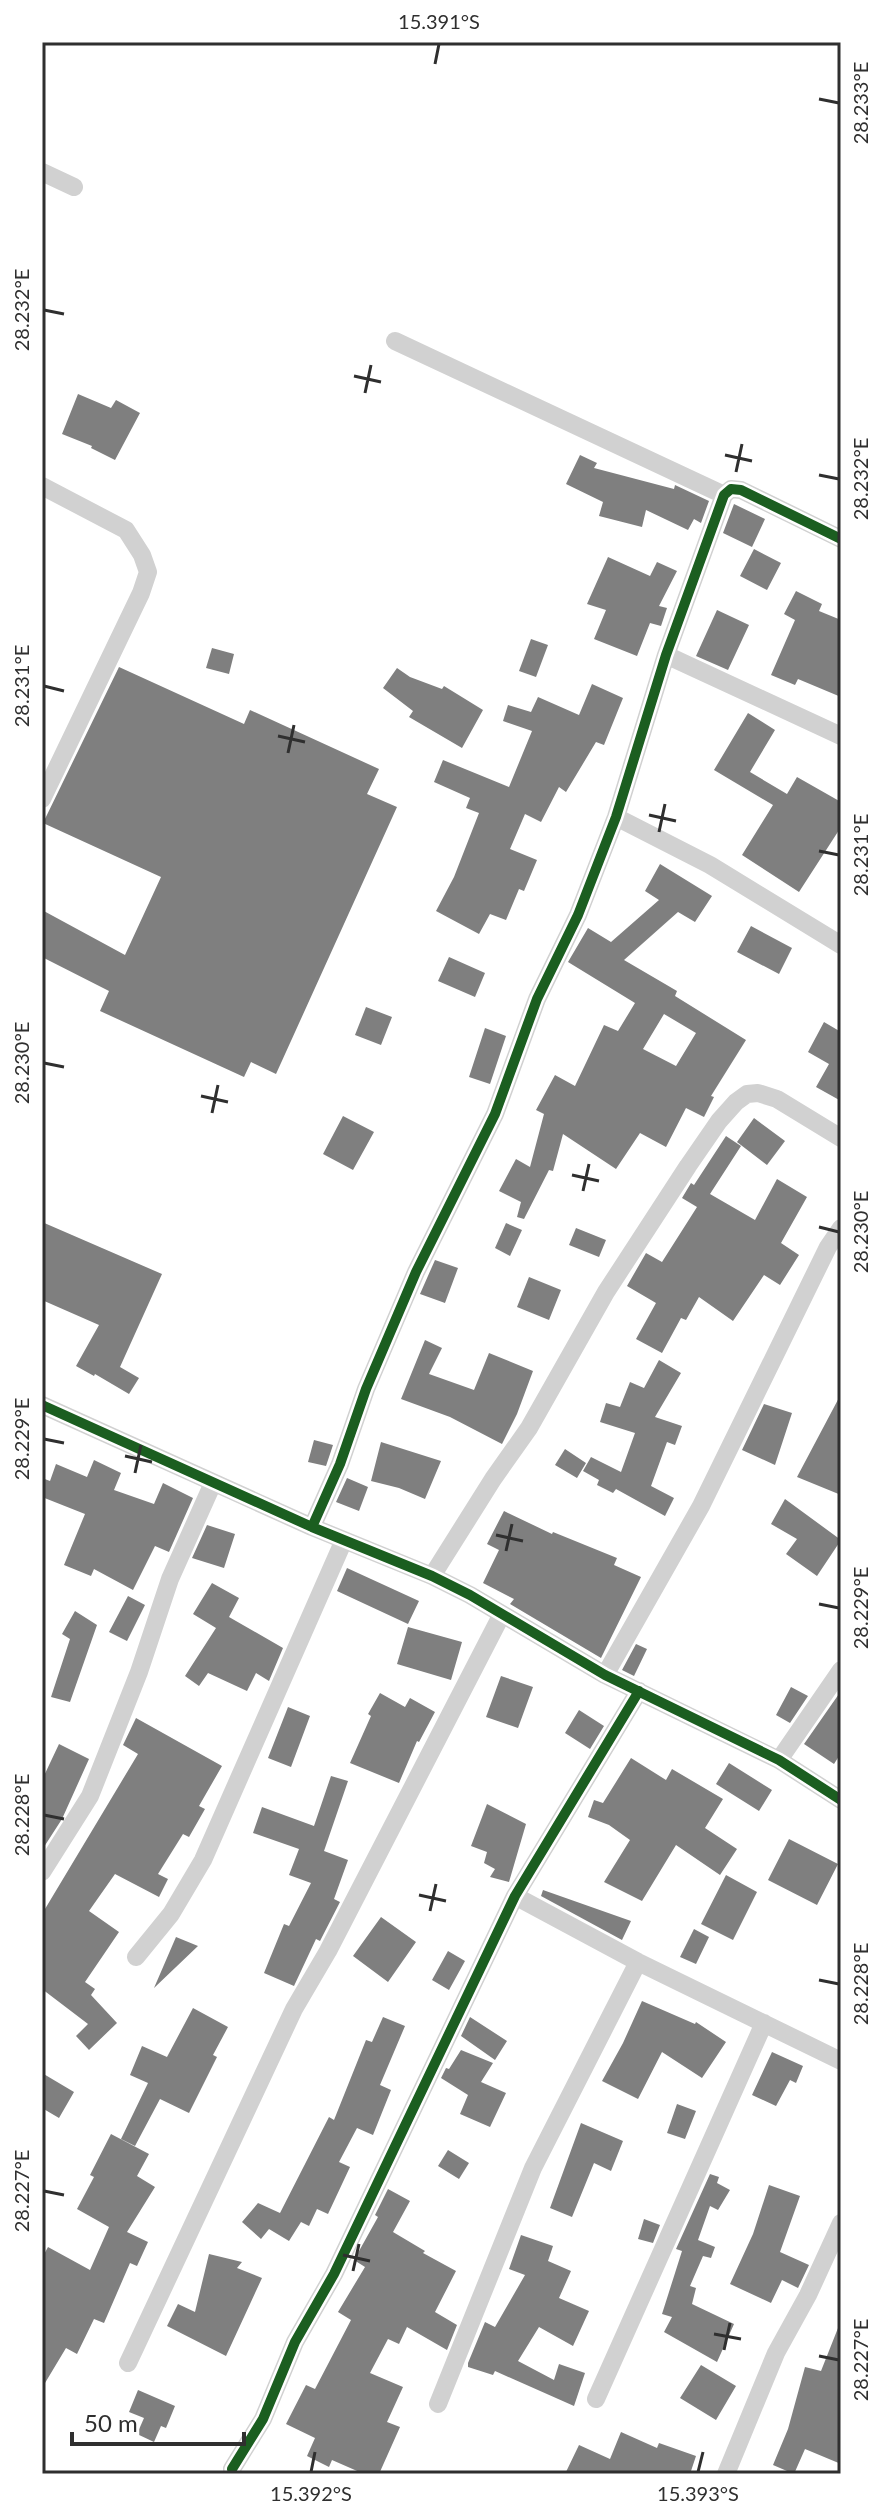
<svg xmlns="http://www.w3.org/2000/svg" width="883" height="2516" font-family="Lato,sans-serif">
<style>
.building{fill:#7f7f7f;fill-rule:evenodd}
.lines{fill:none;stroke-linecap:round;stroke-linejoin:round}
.minor{stroke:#d1d1d1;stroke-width:18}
.cycleway-casing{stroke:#fff;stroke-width:15}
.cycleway{stroke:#1b5e20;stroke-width:10}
.ticks{fill:none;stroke:#2f2f2f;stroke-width:3}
.neatline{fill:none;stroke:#2f2f2f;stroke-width:3}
.ticks-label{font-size:20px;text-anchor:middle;fill:#2f2f2f}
</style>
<rect width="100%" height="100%" fill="#fff"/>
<path class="building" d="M78 394 111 408 116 400 140 413 115 460 91 448 92 446 62 434Z
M580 455 597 463 594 468 674 489 675 485 709 501 701 523 694 519 688 530 646 510 642 527 599 516 603 502 566 484Z
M734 504 765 519 752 547 723 533Z
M754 549 781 563 767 590 740 576Z
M608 557 650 576 657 562 677 571 659 606 667 608 661 626 650 623 637 656 594 639 606 610 587 604Z
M796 591 822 604 819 611 841 620V697L798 679 795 685 771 675 795 620 784 614Z
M717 610 749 625 728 670 696 656Z
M531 639 548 645 536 677 519 671Z
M212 648 234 654 229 674 206 668Z
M119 667 244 724 250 710 379 769 367 794 397 807 276 1074 251 1062 244 1077 100 1011 109 991 42 957V910L125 955 161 877 43 823Z
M397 668 410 677 442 689 444 686 483 710 462 748 409 717 413 711 383 688Z
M592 684 623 698 604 745 596 742 566 792 559 787 541 822 525 814 510 849 537 860 524 891 519 889 506 920 490 914 479 934 436 911 454 877 479 813 466 808 470 798 434 782 443 760 509 787 532 731 503 721 508 705 531 712 538 697 579 715Z
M748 713 775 730 750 772 787 794 797 777 841 802V827L799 892 742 855 773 805 714 770Z
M660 864 712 896 695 922 678 912 624 960 677 991 675 996 746 1040 711 1096 714 1097 704 1117 686 1108 666 1147 640 1133 616 1169 563 1134 553 1171 549 1170 524 1219 517 1217 521 1202 499 1191 516 1159 530 1167 544 1114 536 1110 555 1075 575 1086 604 1025 618 1031 635 1003 568 962 588 928 611 942 659 900 645 891ZM664 1014 696 1033 676 1066 643 1049Z
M751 926 792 948 779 974 737 952Z
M449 957 485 973 475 997 438 981Z
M366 1007 392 1017 381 1045 355 1035Z
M824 1022 841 1032V1101L816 1087 829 1064 808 1052Z
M485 1028 506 1036 490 1084 469 1077Z
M343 1116 374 1132 353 1170 323 1154Z
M754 1118 785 1141 767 1165 737 1142Z
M726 1136 741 1146 710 1194 755 1220 777 1179 807 1197 781 1243 799 1255 780 1285 764 1275 733 1321 699 1297 686 1320 681 1318 662 1353 636 1339 656 1303 627 1286 646 1253 662 1262 697 1207 682 1198 691 1183 694 1185Z
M42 1222 162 1274 120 1367 139 1378 129 1394 95 1374 94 1376 76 1366 99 1325 42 1300Z
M506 1223 522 1230 510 1256 495 1248Z
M576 1228 606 1240 599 1257 569 1245Z
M435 1260 458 1268 445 1303 420 1294Z
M529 1277 561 1290 549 1320 517 1307Z
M425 1340 442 1348 429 1374 474 1390 489 1353 533 1371 517 1414 502 1444 450 1417 401 1399Z
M659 1360 681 1373 655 1417 682 1426 675 1445 667 1442 651 1486 674 1498 665 1516 616 1489 613 1493 597 1485 599 1480 583 1471 591 1457 621 1472 635 1433 600 1422 606 1403 620 1407 630 1382 644 1388Z
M841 1394V1495L797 1477Z
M764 1404 792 1413 775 1465 742 1450Z
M314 1440 333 1445 326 1466 308 1462Z
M381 1442 441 1461 425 1499 399 1488 371 1481Z
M565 1449 586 1463 577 1478 555 1465Z
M94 1460 121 1473 114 1490 154 1504 163 1483 193 1498 169 1552 155 1546 133 1590 94 1569 91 1576 64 1565 85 1514 42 1497V1478L50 1481 56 1464 87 1477Z
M347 1478 368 1487 359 1511 336 1502Z
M785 1499 841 1540 817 1576 786 1554 797 1539 771 1524Z
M504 1511 552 1534 553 1532 617 1558 614 1565 641 1577 601 1658 510 1604 514 1599 483 1583 499 1550 487 1544Z
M207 1525 235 1534 224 1568 192 1558Z
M347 1568 419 1601 408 1624 337 1591Z
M212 1583 239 1598 229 1617 283 1648 269 1681 256 1673 247 1691 208 1673 199 1686 185 1676 216 1628 193 1614Z
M128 1596 145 1605 127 1641 109 1632Z
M75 1611 97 1625 70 1702 51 1697 70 1639 62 1634Z
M408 1627 462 1642 451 1680 397 1664Z
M636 1644 647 1649 634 1676 622 1670Z
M501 1676 533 1687 518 1728 486 1717Z
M791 1687 808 1696 790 1723 776 1715Z
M841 1691V1753L834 1764 804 1744Z
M380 1693 405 1707 410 1698 435 1712 419 1742 417 1741 399 1783 350 1763 371 1716 368 1714Z
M288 1707 310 1716 291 1767 268 1758Z
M579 1710 604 1726 590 1749 565 1733Z
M136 1718 222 1766 199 1806 205 1809 189 1837 183 1834 158 1874 168 1879 159 1897 115 1874 89 1911 119 1932 85 1982 95 1989 91 1995 117 2023 89 2050 76 2036 88 2024 42 1989V1914L138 1754 123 1745Z
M59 1744 89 1759 62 1819 42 1850V1780Z
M631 1758 666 1780 672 1769 723 1799 705 1828 737 1849 720 1875 676 1845 642 1901 604 1882 630 1840 609 1825 588 1817 594 1800 603 1803Z
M729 1763 772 1790 759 1811 716 1784Z
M331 1776 348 1781 324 1851 348 1860 334 1899 340 1902 320 1941 316 1939 294 1986 264 1973 284 1924 289 1926 311 1883 289 1875 299 1849 253 1833 262 1807 314 1826Z
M487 1804 526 1824 509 1882 490 1877 495 1869 484 1863 487 1852 471 1846Z
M789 1839 838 1864 817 1905 768 1880Z
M726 1875 757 1892 733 1940 701 1924Z
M543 1890 631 1921 622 1940 541 1896Z
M381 1917 416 1942 388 1982 353 1956Z
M694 1929 709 1937 696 1964 680 1957Z
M176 1937 198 1946 154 1988Z
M448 1951 465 1961 449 1990 432 1980Z
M642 2001 695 2024 696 2022 726 2042 702 2078 662 2052 638 2099 602 2081 623 2043Z
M193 2008 228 2027 213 2055 217 2057 189 2113 160 2099 135 2146 121 2139 148 2083 130 2075 142 2046 167 2057Z
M383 2017 405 2026 380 2085 391 2090 373 2135 357 2128 339 2162 350 2167 328 2214 317 2209 309 2226 301 2222 289 2241 269 2229 261 2239 242 2222 258 2203 280 2213 329 2117 334 2120 366 2040 372 2042Z
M470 2017 507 2041 495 2060 461 2036Z
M461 2050 493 2063 481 2082 506 2093 490 2127 460 2114 468 2095 441 2078 446 2068 449 2069Z
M772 2052 803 2066 796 2083 790 2080 776 2106 752 2095Z
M42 2073 74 2092 59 2118 42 2108Z
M677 2104 696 2111 685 2139 667 2133Z
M581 2123 623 2141 611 2171 594 2163 572 2217 550 2208Z
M111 2134 149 2154 137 2176 155 2187 127 2232 148 2242 137 2266 130 2263 104 2323 94 2319 77 2354 66 2348 42 2388V2258L48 2247 90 2270 109 2227 77 2209 94 2177 90 2175Z
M448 2150 469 2163 459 2179 438 2166Z
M710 2174 719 2177 717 2183 730 2190 718 2210 710 2206 698 2240 715 2247 711 2258 703 2256 690 2286 696 2288 692 2304 734 2324 717 2362 664 2332 672 2317 662 2314 682 2251 676 2249Z
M769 2185 800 2196 780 2252 809 2265 798 2288 782 2280 771 2303 730 2284 753 2234Z
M388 2189 410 2201 393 2232 425 2251 423 2253 456 2271 435 2312 457 2325 447 2350 407 2327 399 2344 388 2339 370 2373 403 2387 387 2422 400 2427 379 2474H364L332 2460 329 2467 307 2456 315 2438 286 2424 306 2385 315 2389 351 2320 338 2312 365 2267 354 2260 378 2217 375 2215Z
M644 2219 660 2225 653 2243 638 2239Z
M521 2235 553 2246 548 2261 571 2271 559 2298 589 2311 573 2346 539 2327 518 2361 554 2380 559 2364 585 2373 574 2406 495 2371 493 2375 468 2367V2363L485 2322 495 2327 525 2275 509 2269Z
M209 2254 242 2262 237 2268 262 2278 226 2356 167 2326 178 2304 195 2312Z
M840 2323 841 2464 805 2449 794 2474 773 2465 788 2429 805 2367 821 2371Z
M701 2365 736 2386 716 2420 680 2398Z
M138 2390 175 2406 166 2428 161 2426 154 2442 137 2434 144 2418 129 2412Z
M621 2432 657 2448 659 2443 696 2456 690 2474H565L579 2445 610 2459Z"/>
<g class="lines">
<path class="minor" d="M42 172 74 187
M395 341 724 495
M42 486 126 530 142 555 148 572 141 593 42 799
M666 655 841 736
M616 817 710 865 841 945
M42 1405 312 1527 432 1576 470 1595 605 1675 779 1760 841 1800
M312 1527 340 1464 366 1389 416 1272 495 1114 537 999 578 915 616 817 666 655 724 495 731 489 741 490 841 539
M432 1576 493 1479 529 1428 606 1292 688 1166 719 1121 736 1102 747 1094 758 1093 777 1099 841 1138
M605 1675 701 1506 828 1247 841 1228
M779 1760 841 1670
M42 1872 90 1796 139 1672 170 1579 213 1483
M515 1896 638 1962 841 2061
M136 1957 171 1914 203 1860 344 1540
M128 2363 294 2009 328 1951 502 1614
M596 2399 764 2023
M438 2404 533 2168 638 1962
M232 2469 263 2419 295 2342 334 2274 515 1896 639 1691
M726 2474 776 2353 808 2295 841 2223"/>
<g class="cycleway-casing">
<path id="cycleway" d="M42 1405 312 1527 432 1576 470 1595 605 1675 779 1760 841 1800
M312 1527 340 1464 366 1389 416 1272 495 1114 537 999 578 915 616 817 666 655 724 495 731 489 741 490 841 539
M232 2469 263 2419 295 2342 334 2274 515 1896 639 1691"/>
</g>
<use href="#cycleway" class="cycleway"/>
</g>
<path class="ticks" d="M435 64 439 44M819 99 839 103M44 310 64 314M354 376 381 382M365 393 371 365M725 455 752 461M736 472 742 444M819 475 839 479M44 686 64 691M278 736 305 742M288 753 294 725M649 815 676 821M659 832 665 804M819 851 839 855M44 1063 64 1067M201 1096 228 1102M212 1113 218 1085M572 1175 599 1181M583 1191 589 1164M819 1227 839 1232M44 1439 64 1443M125 1456 152 1462M135 1473 141 1445M496 1535 523 1541M506 1551 512 1524M819 1604 839 1608M44 1815 64 1819M419 1895 446 1901M430 1911 436 1884M819 1980 839 1984M44 2191 64 2195M343 2255 370 2261M353 2271 359 2244M714 2334 741 2339M724 2350 730 2323M819 2356 839 2360M311 2472 315 2452M698 2472 703 2452"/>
<rect width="883" height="2516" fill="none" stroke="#ffffff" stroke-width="88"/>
<path d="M72 2432v12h172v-12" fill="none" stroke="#2f2f2f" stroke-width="4"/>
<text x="84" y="2432" font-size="24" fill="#2f2f2f" stroke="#ffffff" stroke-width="6" paint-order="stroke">50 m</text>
<rect x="44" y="44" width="795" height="2428" class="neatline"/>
<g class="ticks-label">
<text x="439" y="29">15.391°S</text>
<text transform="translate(861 103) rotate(-90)" y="7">28.233°E</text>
<text transform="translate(22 310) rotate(-90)" y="7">28.232°E</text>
<text transform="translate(861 479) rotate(-90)" y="7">28.232°E</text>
<text transform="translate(22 686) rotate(-90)" y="7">28.231°E</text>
<text transform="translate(861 855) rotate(-90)" y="7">28.231°E</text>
<text transform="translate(22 1063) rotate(-90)" y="7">28.230°E</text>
<text transform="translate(861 1232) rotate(-90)" y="7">28.230°E</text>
<text transform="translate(22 1439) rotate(-90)" y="7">28.229°E</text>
<text transform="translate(861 1608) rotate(-90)" y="7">28.229°E</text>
<text transform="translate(22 1815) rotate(-90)" y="7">28.228°E</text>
<text transform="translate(861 1984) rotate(-90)" y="7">28.228°E</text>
<text transform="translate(22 2191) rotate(-90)" y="7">28.227°E</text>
<text transform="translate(861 2360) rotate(-90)" y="7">28.227°E</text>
<text x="311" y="2501">15.392°S</text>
<text x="698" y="2501">15.393°S</text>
</g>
</svg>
